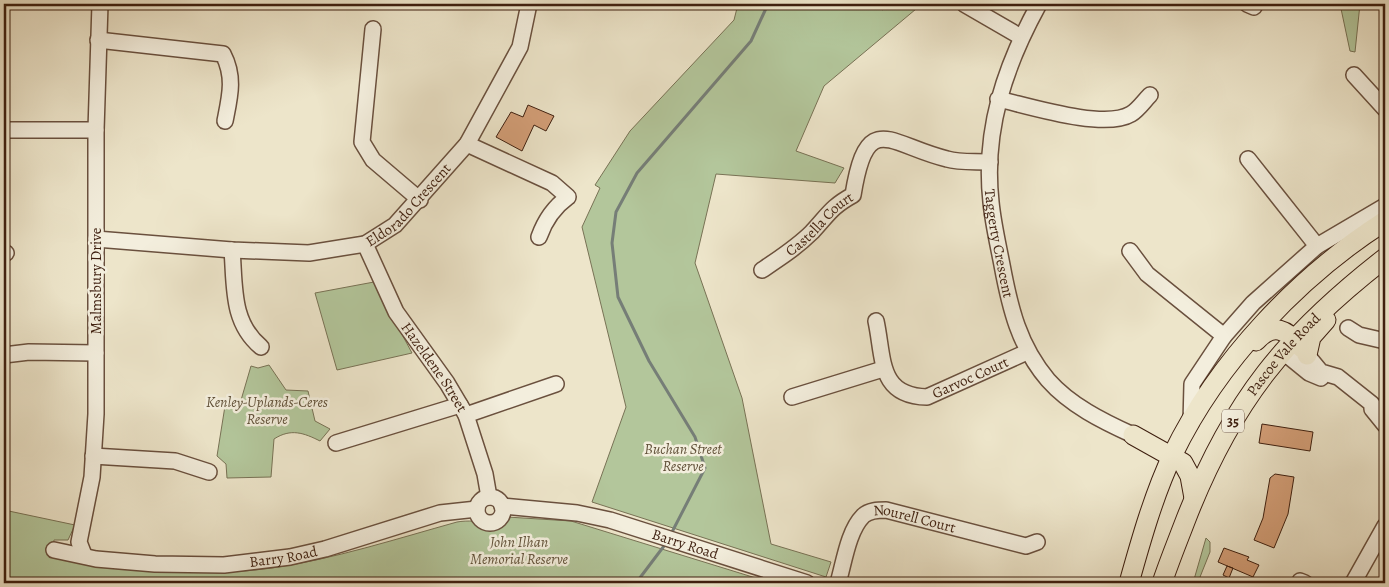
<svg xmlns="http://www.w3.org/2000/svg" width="1389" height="587" font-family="Alegreya,serif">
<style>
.green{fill:#b3c69b;stroke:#787255}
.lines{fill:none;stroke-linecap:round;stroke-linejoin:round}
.stream{stroke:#767e77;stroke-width:3}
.building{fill:#d39e77;stroke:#3e1f0f}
.minor-casing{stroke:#6a503e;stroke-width:18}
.major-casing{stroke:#3e1f0f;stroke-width:21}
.minor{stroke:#f3eedd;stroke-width:15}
.major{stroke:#ede5ca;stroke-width:19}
.labels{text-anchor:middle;stroke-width:5;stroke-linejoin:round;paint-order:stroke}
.shield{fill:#f3eedd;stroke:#745d4d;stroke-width:1}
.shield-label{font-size:14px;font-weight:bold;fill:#3e1f0f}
.street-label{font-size:15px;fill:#3e1f0f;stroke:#f3eedd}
.park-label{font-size:15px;font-style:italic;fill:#615139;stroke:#f3eedd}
</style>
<rect width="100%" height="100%" fill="#ede5ca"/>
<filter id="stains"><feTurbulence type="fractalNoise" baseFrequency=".004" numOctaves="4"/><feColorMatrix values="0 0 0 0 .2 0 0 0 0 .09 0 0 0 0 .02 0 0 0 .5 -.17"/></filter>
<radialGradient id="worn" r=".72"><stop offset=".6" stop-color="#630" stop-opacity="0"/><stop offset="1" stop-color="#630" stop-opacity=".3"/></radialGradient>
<path class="green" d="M738 4H876L882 10 894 4H922L824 86 796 151 844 168 835 183 716 174 695 263 742 398 771 544 831 562 826 577 592 502 626 407 582 227 600 188 595 185 630 131 734 20Z
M1340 4H1360L1355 52 1350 51Z
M374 282 412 353 337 370 315 293Z
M269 365 286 390 308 391 315 421 330 429 320 441C304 433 291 428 274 439L271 477 227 478 226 464 217 456 225 406 239 407 251 366 258 368Z
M4 510 75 525 68 540H54L51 557C124 570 198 578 272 568 334 559 396 539 457 522 462 521 468 521 474 521 493 524 488 533 507 517L571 521 772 583H4Z
M1206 538 1210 542V552L1200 577 1214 583H1193Z"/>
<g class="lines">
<path class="stream" d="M671 534 705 468 695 437 649 361 618 297 612 243 616 212 637 173 751 41 768 4
M636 583 667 542"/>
</g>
<path class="building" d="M528 105 554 116 546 131 534 125 522 151 496 137 511 112 523 117Z
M1262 424 1313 432 1310 451 1259 443Z
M1275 474 1294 477 1288 514 1274 548 1254 540 1263 518 1270 478Z
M1224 548 1249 557 1247 560 1259 565 1253 577 1218 562Z
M1227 566 1233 568 1229 578 1223 575Z"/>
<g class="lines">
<g class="minor-casing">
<g id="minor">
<path d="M964 4 1021 37"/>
<path id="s1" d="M1039 4C1005 66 983 130 991 202 993 223 998 244 1002 265 1010 308 1019 346 1048 380 1070 405 1102 421 1133 435"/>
<path d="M1247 4 1254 7"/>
<path d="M373 29 362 142 373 160 420 200"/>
<path d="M98 40 223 54C235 77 230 96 225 121"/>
<path d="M1354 75 1385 109"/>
<path d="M998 99C1029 106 1104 130 1131 114 1138 110 1144 101 1150 95"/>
<path d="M4 130H96"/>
<path d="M467 144 552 183 568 197C554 207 545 220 539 237"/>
<path d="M1248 159 1317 246"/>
<path id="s2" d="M96 239 232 250 309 253 365 244 395 225 467 144 520 47 529 4"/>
<path id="s3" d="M365 244 396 312 447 383 466 415 485 474 489 497"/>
<path d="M232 250C235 286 231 322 261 347"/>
<path d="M1130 251 1147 274 1224 336"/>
<path d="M4 254 6 253"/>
<path id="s4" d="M762 270C780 258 797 247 812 232 828 215 831 207 853 195 867 108 889 145 947 159 960 163 976 161 990 162"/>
<path id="s5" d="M876 321C884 358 878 396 927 397L1027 352"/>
<path d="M1348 328 1359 335 1385 341"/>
<path d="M1282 351 1309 373 1321 378"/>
<path d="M4 355 29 352 96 353"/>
<path d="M1307 355 1321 372 1338 377 1372 404V409L1385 425"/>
<path d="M792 397 883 369"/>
<path d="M466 415 556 384"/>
<path d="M1191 423 1192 384 1224 336 1253 303 1317 246 1385 206"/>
<path d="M336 443 460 405"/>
<path d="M93 456 175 461 209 472"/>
<circle cx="490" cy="510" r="13"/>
<path id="s6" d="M502 506 577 513 610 520 807 583"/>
<path id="s7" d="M54 550 96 559 155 564 224 565 290 557 325 549 440 513 477 509"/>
<path d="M84 555 79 542 92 477 96 414V130L100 4"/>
<path d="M1300 581 1305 583"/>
<path id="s8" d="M838 583C844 563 848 531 863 516 869 510 878 510 886 510L1026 546 1037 542"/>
<path d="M1353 583 1385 526"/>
</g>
</g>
<g class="major-casing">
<g id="major">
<path d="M1256 341C1273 322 1287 329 1302 348"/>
<path d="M1307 355 1311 337 1326 320"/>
<path d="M1133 435 1183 463 1190 476 1194 498"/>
<path d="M1129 583C1141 540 1154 494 1173 454 1218 361 1299 276 1385 221"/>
<path id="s9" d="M1162 583C1169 562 1178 540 1186 519 1232 401 1286 335 1385 258"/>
</g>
</g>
<use href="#minor" class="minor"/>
<use href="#major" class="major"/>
</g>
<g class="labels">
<rect class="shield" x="1222" y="409.5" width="22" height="23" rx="4"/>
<g class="shield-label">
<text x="1233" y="426">35</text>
</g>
<g class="street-label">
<text dy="5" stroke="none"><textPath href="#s2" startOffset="329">Eldorado Crescent</textPath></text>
<text dy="5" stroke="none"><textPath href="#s4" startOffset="74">Castella Court</textPath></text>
<text dy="5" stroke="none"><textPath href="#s1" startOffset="249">Taggerty Crescent</textPath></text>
<text transform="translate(96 281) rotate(-90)" y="5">Malmsbury Drive</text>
<text dy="5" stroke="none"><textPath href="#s9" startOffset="261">Pascoe Vale Road</textPath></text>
<text dy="5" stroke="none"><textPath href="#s3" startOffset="142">Hazeldene Street</textPath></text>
<text dy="5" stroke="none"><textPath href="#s5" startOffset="151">Garvoc Court</textPath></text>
<text dy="5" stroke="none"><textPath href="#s8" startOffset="126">Nourell Court</textPath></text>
<text dy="5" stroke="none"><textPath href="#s6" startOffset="188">Barry Road</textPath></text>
<text dy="5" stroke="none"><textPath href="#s7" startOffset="231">Barry Road</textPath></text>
</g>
<g class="park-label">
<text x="267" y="407">Kenley-Uplands-Ceres<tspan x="267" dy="17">Reserve</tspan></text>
<text x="683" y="454">Buchan Street<tspan x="683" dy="17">Reserve</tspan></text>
<text x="519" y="547">John Ilhan<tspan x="519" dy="17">Memorial Reserve</tspan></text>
</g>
</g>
<rect width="1389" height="587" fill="none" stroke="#ede5ca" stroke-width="20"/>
<rect x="5" y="5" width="1379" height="577" fill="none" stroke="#3e1f0f" stroke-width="2.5"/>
<rect x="10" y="10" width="1369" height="567" fill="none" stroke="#3e1f0f"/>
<rect width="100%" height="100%" filter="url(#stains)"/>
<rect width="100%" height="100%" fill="url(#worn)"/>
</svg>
